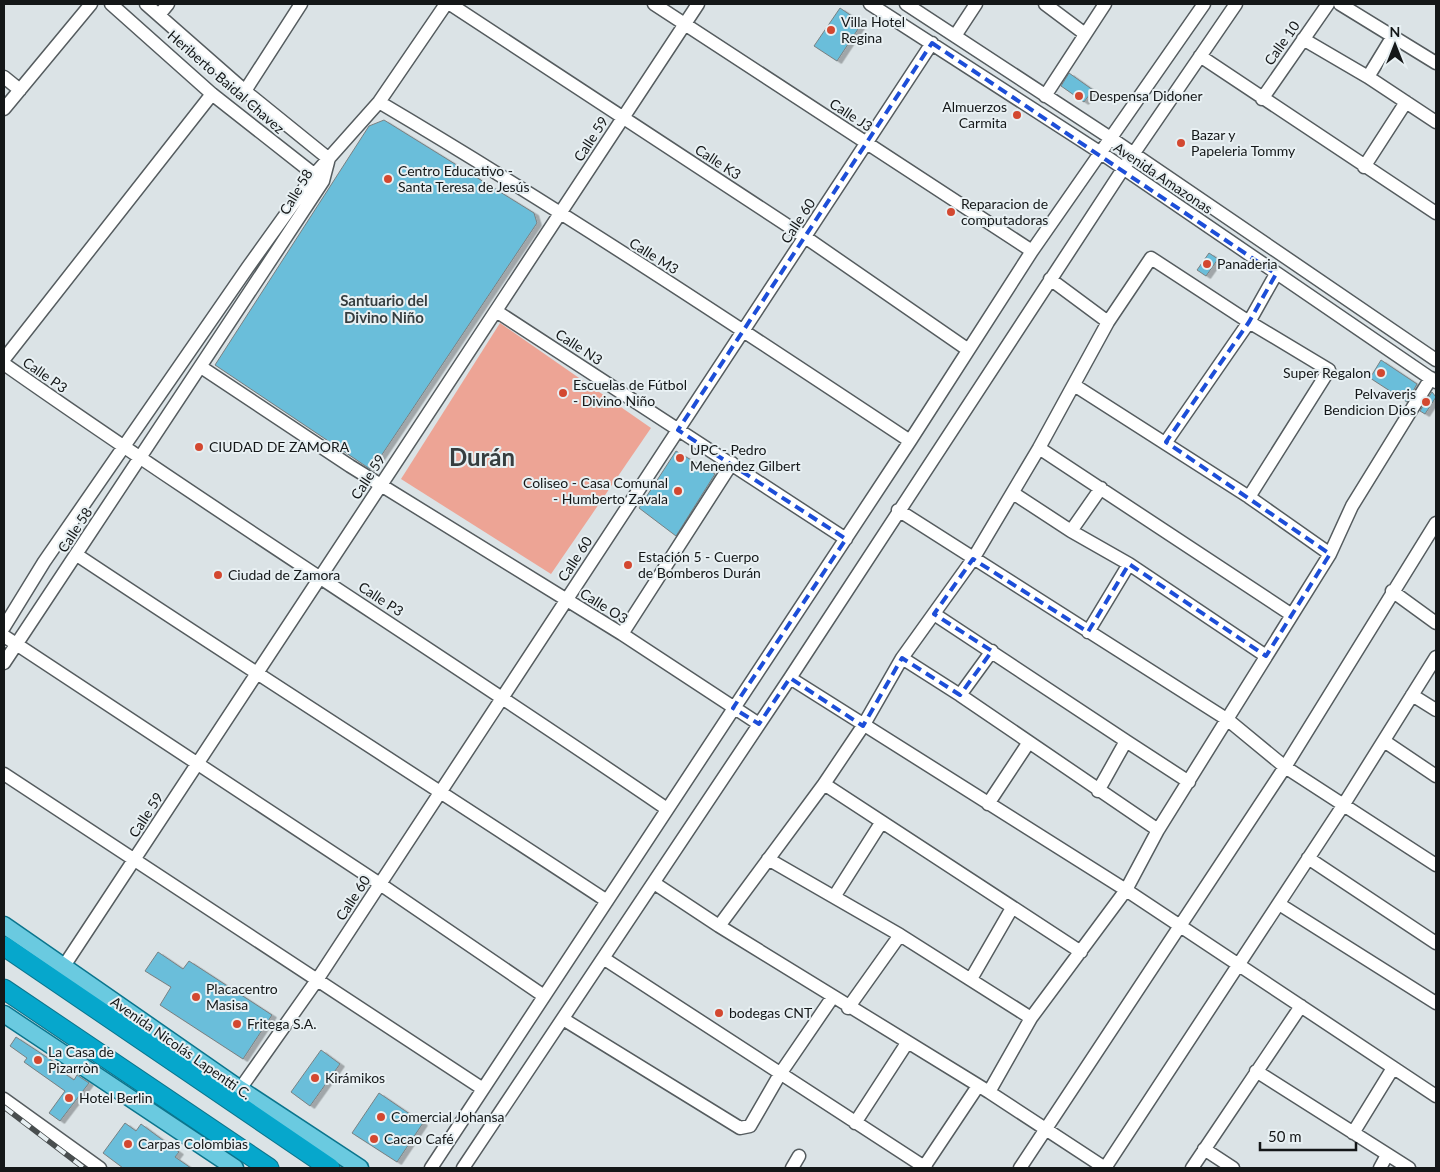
<svg xmlns="http://www.w3.org/2000/svg" width="1440" height="1172" font-family="Lato,sans-serif">
<style>
.green{fill:#eda495}
.building{fill:#6abeda;stroke:#798183;filter:url(#shadow)}
.lines{fill:none;stroke-linecap:round;stroke-linejoin:round}
.minor-casing{stroke:#555c5f;stroke-width:15}
.major-casing{stroke:#0b758d;stroke-width:19}
.highway-casing{stroke:#0b758d;stroke-width:21}
.minor{stroke:#fff;stroke-width:12}
.major{stroke:#6acae0;stroke-width:16}
.highway{stroke:#06a7cc;stroke-width:19}
.rail-casing{stroke:#494e4f;stroke-width:5.5}
.rail{stroke:#e8f0f3;stroke-width:4;stroke-dasharray:11;stroke-linecap:butt}
.marked{fill:none;stroke:#1d4ed8;stroke-width:4;stroke-dasharray:10 6;stroke-linejoin:round}
.poi-dot{fill:#d34830;stroke:#e8f0f3;stroke-width:2}
.labels{text-anchor:middle;stroke-width:4;stroke-linejoin:round;paint-order:stroke}
.poi-label{font-size:14px;fill:#141718;stroke:#e8f0f3;text-anchor:start}
.street-label{font-size:14px;fill:#141718;stroke:#e8f0f3}
.neighbourhood-label{font-size:15px;font-weight:bold;fill:#363d3f;stroke:#e8f0f3}
.town-label{font-size:24px;font-weight:bold;fill:#363d3f;stroke:#e8f0f3}
</style>
<defs>
<filter id="shadow"><feDropShadow dx="4.5" dy="2.5" stdDeviation="0" flood-color="#0004"/></filter>
</defs>
<rect width="100%" height="100%" fill="#dbe3e6"/>
<path class="green" d="M500 323 651 428 551 574 401 479Z"/>
<path class="building" d="M840 8 862 23 837 61 814 46Z
M1069 73 1093 90 1084 102 1061 86Z
M384 120 534 213 537 223 373 468 370 469 215 365 369 126Z
M1209 253 1218 259 1206 276 1197 270Z
M1381 360 1417 384 1407 402 1370 378Z
M1432 392 1436 397 1425 414 1420 411Z
M676 451 715 474 676 536 639 508Z
M158 952 183 969 189 961 272 1015 243 1059 160 1005 171 987 145 971Z
M16 1037 54 1062 52 1065 74 1080 77 1075 89 1083 60 1121 49 1113 65 1091 24 1062 27 1058 10 1046Z
M321 1050 340 1064 310 1106 291 1092Z
M379 1093 423 1123 397 1162 352 1133Z
M125 1123 136 1131 141 1124 179 1152 175 1157 191 1168H123L103 1153Z"/>
<g class="lines">
<g class="minor-casing">
<path id="minor" d="M111 4 212 94 320 179
M146 4 245 91 329 159
M450 4 805 237 967 349
M654 4 1032 251
M870 4 1101 153 1436 382
M906 4 1112 139 1436 360
M1045 4 1085 34
M1340 4 1436 63
M159 15 168 4
M955 36 976 4
M1303 39 1368 77 1436 122
M1200 56 1436 213
M4 77 20 90
M1368 77 1393 36
M245 91 301 4
M1045 96 1105 4
M1262 99 1328 4
M379 102C560 209 735 325 910 441
M4 109 91 4
M1364 167 1406 102
M1050 279 1108 322
M496 311 846 539
M4 359 212 94
M4 364C222 517 448 659 667 809
M201 367 350 466 622 634 759 724
M1166 442 1249 322 1276 274
M1039 448 1292 615
M1013 493 1071 531 1101 488
M1249 497 1330 554
M898 510 1228 720 1285 767 1436 865
M1071 531 1129 564 1088 632
M77 555C253 672 431 785 607 901
M1129 564 1266 656
M1392 591 1436 623
M934 614 1126 741 1098 791
M4 627 44 562 248 267 314 175 379 102 446 4
M622 634 732 463
M4 636 380 884 544 996
M992 651 960 695 1158 830
M902 658 960 695
M4 663 323 181 328 162
M790 678 1126 890 1436 1096
M1412 695 1436 710
M1126 741 1189 782
M1384 741 1436 776
M4 774 483 1089
M824 784 1081 952
M988 804 1029 742
M1308 858 1436 943
M768 859 900 935 1031 1018
M654 883 719 926 989 1092 1105 1168
M834 897 881 823
M1279 904 1436 1003
M719 926 824 784 863 726 902 658 973 559 1039 448 1108 322 1151 258 1249 322 1329 370 1249 497 1074 385
M603 958 926 1168
M64 966 698 4
M971 979 1012 908
M848 1008 900 935
M563 1019 740 1128 750 1126 780 1074 832 998
M1256 1071 1409 1168
M240 1089 317 980 932 43
M989 1092 1031 1018 1126 890 1158 830 1330 554 1352 506 1431 378
M4 1099 100 1168
M855 1123 907 1043
M1353 1133 1393 1068
M1204 1149 1233 1168
M924 1167 978 1086
M431 1168 910 441 1032 251 1204 4
M463 1168 790 678 1123 169 1236 4
M792 1168 799 1156
M1020 1168 1285 767 1436 523
M1105 1168 1344 804 1436 657
M1192 1168 1301 1006
M1380 1168 1387 1155"/>
</g>
<g class="major-casing">
<path id="major" d="M4 925 240 1089 360 1168
M4 1014 235 1168"/>
</g>
<g class="highway-casing">
<path id="highway" d="M4 946 330 1168
M4 989 269 1168"/>
</g>
<use href="#minor" class="minor"/>
<use href="#major" class="major"/>
<use href="#highway" class="highway"/>
<g class="rail-casing">
<path id="rail" d="M4 1107 84 1168"/>
</g>
<use href="#rail" class="rail"/>
</g>
<path class="marked" d="M932 43 1276 274 1249 322 1166 442 1330 554 1266 656 1129 564 1088 632 973 559 934 614 992 651 960 695 902 658 863 726 790 678 759 724 733 708 846 539 678 430Z"/>
<g class="poi-dot">
<circle cx="831" cy="30" r="5"/>
<circle cx="1079" cy="96" r="5"/>
<circle cx="1017" cy="115" r="5"/>
<circle cx="1181" cy="143" r="5"/>
<circle cx="388" cy="179" r="5"/>
<circle cx="951" cy="212" r="5"/>
<circle cx="1207" cy="264" r="5"/>
<circle cx="1381" cy="373" r="5"/>
<circle cx="563" cy="393" r="5"/>
<circle cx="1426" cy="402" r="5"/>
<circle cx="199" cy="447" r="5"/>
<circle cx="680" cy="458" r="5"/>
<circle cx="678" cy="491" r="5"/>
<circle cx="628" cy="565" r="5"/>
<circle cx="218" cy="575" r="5"/>
<circle cx="196" cy="997" r="5"/>
<circle cx="719" cy="1013" r="5"/>
<circle cx="237" cy="1024" r="5"/>
<circle cx="38" cy="1060" r="5"/>
<circle cx="315" cy="1078" r="5"/>
<circle cx="69" cy="1098" r="5"/>
<circle cx="381" cy="1117" r="5"/>
<circle cx="374" cy="1139" r="5"/>
<circle cx="128" cy="1144" r="5"/>
</g>
<g class="labels">
<g class="poi-label">
<text x="841" y="27">Villa Hotel<tspan x="841" dy="16">Regina</tspan></text>
<text x="1089" y="101">Despensa Didoner</text>
<text x="1007" y="112" text-anchor="end">Almuerzos<tspan x="1007" dy="16">Carmita</tspan></text>
<text x="1191" y="140">Bazar y<tspan x="1191" dy="16">Papeleria Tommy</tspan></text>
<text x="398" y="176">Centro Educativo -<tspan x="398" dy="16">Santa Teresa de Jesús</tspan></text>
<text x="961" y="209">Reparacion de<tspan x="961" dy="16">computadoras</tspan></text>
<text x="1217" y="269">Panaderia</text>
<text x="1371" y="378" text-anchor="end">Super Regalon</text>
<text x="573" y="390">Escuelas de Fútbol<tspan x="573" dy="16">- Divino Niño</tspan></text>
<text x="1416" y="399" text-anchor="end">Pelvaveris<tspan x="1416" dy="16">Bendicion Dios</tspan></text>
<text x="209" y="452">CIUDAD DE ZAMORA</text>
<text x="690" y="455">UPC - Pedro<tspan x="690" dy="16">Menendez Gilbert</tspan></text>
<text x="668" y="488" text-anchor="end">Coliseo - Casa Comunal<tspan x="668" dy="16">- Humberto Zavala</tspan></text>
<text x="638" y="562">Estación 5 - Cuerpo<tspan x="638" dy="16">de Bomberos Durán</tspan></text>
<text x="228" y="580">Ciudad de Zamora</text>
<text x="206" y="994">Placacentro<tspan x="206" dy="16">Masisa</tspan></text>
<text x="729" y="1018">bodegas CNT</text>
<text x="247" y="1029">Fritega S.A.</text>
<text x="48" y="1057">La Casa de<tspan x="48" dy="16">Pizarròn</tspan></text>
<text x="325" y="1083">Kirámikos</text>
<text x="79" y="1103">Hotel Berlin</text>
<text x="391" y="1122">Comercial Johansa</text>
<text x="384" y="1144">Cacao Café</text>
<text x="138" y="1149">Carpas Colombias</text>
</g>
<g class="street-label">
<text transform="translate(1282 43) rotate(-55)" y="5">Calle 10</text>
<text transform="translate(226 82) rotate(41)" y="5">Heriberto Baidal Chavez</text>
<text transform="translate(851 115) rotate(33)" y="5">Calle J3</text>
<text transform="translate(591 139) rotate(-57)" y="5">Calle 59</text>
<text transform="translate(718 162) rotate(33)" y="5">Calle K3</text>
<text transform="translate(1163 178) rotate(34)" y="5">Avenida Amazonas</text>
<text transform="translate(296 192) rotate(-59)" y="5">Calle 58</text>
<text transform="translate(798 221) rotate(-57)" y="5">Calle 60</text>
<text transform="translate(654 256) rotate(32)" y="5">Calle M3</text>
<text transform="translate(579 347) rotate(33)" y="5">Calle N3</text>
<text transform="translate(45 375) rotate(35)" y="5">Calle P3</text>
<text transform="translate(368 477) rotate(-57)" y="5">Calle 59</text>
<text transform="translate(75 530) rotate(-57)" y="5">Calle 58</text>
<text transform="translate(575 559) rotate(-57)" y="5">Calle 60</text>
<text transform="translate(381 599) rotate(33)" y="5">Calle P3</text>
<text transform="translate(604 606) rotate(32)" y="5">Calle O3</text>
<text transform="translate(146 815) rotate(-57)" y="5">Calle 59</text>
<text transform="translate(353 898) rotate(-57)" y="5">Calle 60</text>
<text transform="translate(181 1048) rotate(35)" y="5">Avenida Nicolás Lapentti C.</text>
</g>
<g class="neighbourhood-label">
<text x="384" y="306">Santuario del<tspan x="384" dy="17">Divino Niño</tspan></text>
</g>
<g class="town-label">
<text x="482" y="466">Durán</text>
</g>
</g>
<rect width="1440" height="1172" fill="none" stroke="#141718" stroke-width="10"/>
<g transform="translate(1395 45)" stroke="#e8f0f3" stroke-width="4" paint-order="stroke">
<path d="M0-4L9 19L0 12L-9 19Z" fill="#141718"/>
<text y="-8" font-size="14" font-weight="bold" text-anchor="middle" fill="#141718">N</text>
</g>
<path d="M1260 1142v8h96v-8" fill="none" stroke="#141718" stroke-width="2.5"/>
<text x="1268" y="1142" font-size="15" fill="#141718" stroke="#e8f0f3" stroke-width="4" paint-order="stroke">50 m</text>
</svg>
